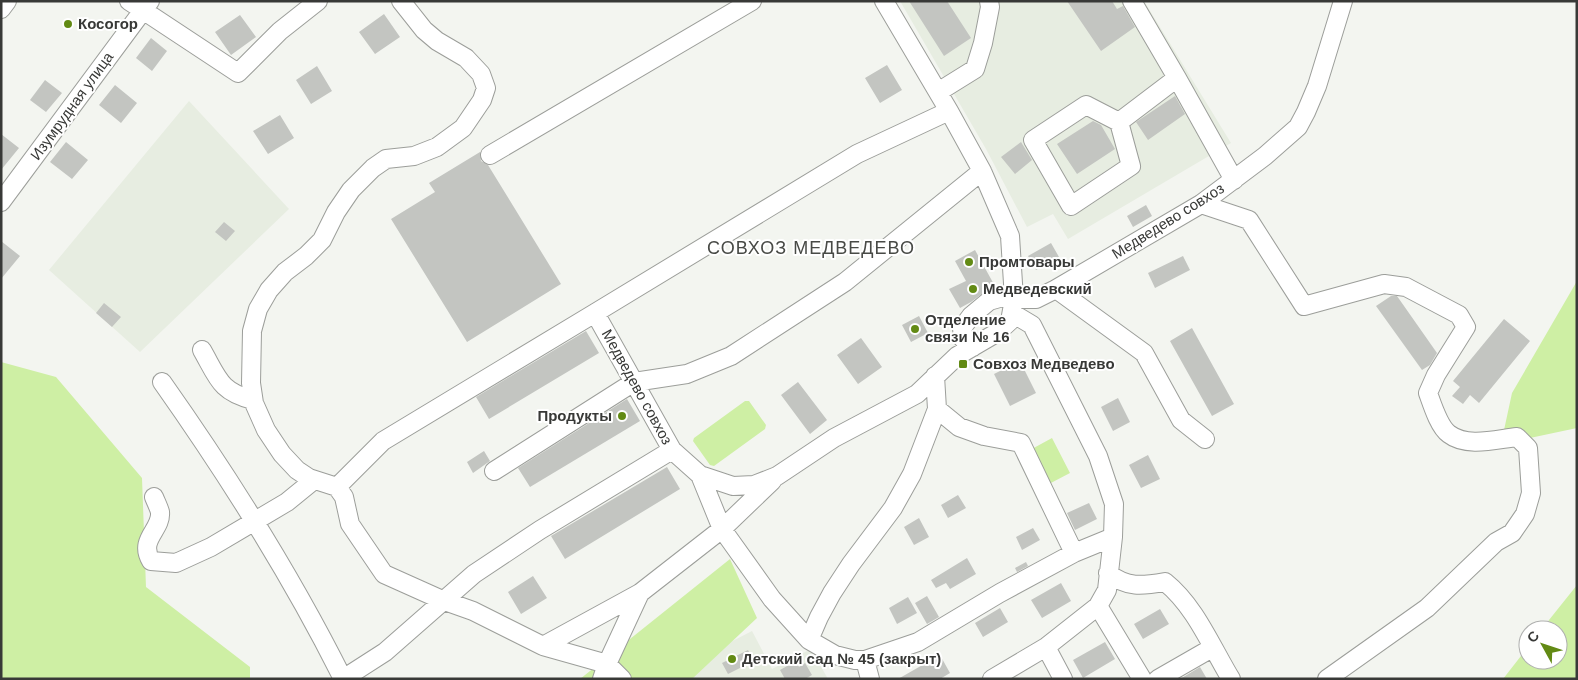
<svg xmlns="http://www.w3.org/2000/svg" width="1578" height="680" font-family="Helvetica,sans-serif">
<style>
.built{fill:#e7ede1}
.green{fill:#ceefa4}
.building{fill:#c3c5c1}
.lines{fill:none;stroke-linecap:round;stroke-linejoin:round}
.minor-casing{stroke:#9c9e9a;stroke-width:20}
.minor{stroke:#fff;stroke-width:18}
.poi-dot{fill:#628a14;stroke:#fff;stroke-width:2}
.labels{text-anchor:middle;stroke-width:4;stroke-linejoin:round;paint-order:stroke}
.poi-label{font-size:15px;font-weight:bold;fill:#383937;stroke:#fff;text-anchor:start}
.street-label{font-size:15px;fill:#383937;stroke:#fff}
.quarter-label{font-size:18px;letter-spacing:1px;fill:#484a46;stroke:#fff}
</style>
<rect width="100%" height="100%" fill="#f3f5f0"/>
<path class="built" d="M900 1H1144L1231 143 1068 239 1053 214 1027 227 986 149Z
M189 101 289 209 140 352 49 270Z
M752 631 772 669 811 649 828 679H682L678 669Z"/>
<path class="green" d="M1577 281V428L1501 444 1512 393Z
M1 362 56 377 142 478 146 587 250 667V679H1Z
M745 401H749L766 425 765 429 714 466 710 465 693 441 694 438Z
M1052 438 1070 473 1047 485 1030 450Z
M730 559 757 618 692 679H580Z
M1577 585V679H1503L1528 647V660H1558V630H1541Z"/>
<path class="building" d="M909 1H947L971 38 944 56Z
M1067 1H1112L1117 9 1123 6 1135 27 1101 51Z
M384 14 400 37 375 54 359 32Z
M240 15 256 37 231 55 215 32Z
M151 38 167 51 152 71 136 58Z
M887 65 902 90 880 103 865 78Z
M317 66 332 91 311 104 296 80Z
M45 80 62 93 46 112 30 100Z
M115 85 137 103 121 123 99 105Z
M1175 96 1185 114 1148 140 1136 122Z
M280 115 294 138 268 154 253 131Z
M1093 121 1101 125 1115 149 1077 174 1057 144Z
M1 134 19 148 1 170Z
M66 142 88 160 72 179 50 162Z
M1021 142 1032 160 1015 174 1001 157Z
M480 152 481 161 488 165 561 284 467 342 391 219 435 192 429 183Z
M1146 205 1152 216 1133 227 1127 216Z
M224 222 235 231 226 241 215 232Z
M1 241 20 256 1 279Z
M1051 243 1059 257 1036 270 1028 256Z
M975 250 996 288 983 293 971 302 960 308 949 289 966 281 955 261Z
M1183 256 1190 270 1155 288 1148 273Z
M1391 296H1397L1437 353 1430 365 1422 370 1376 306Z
M104 303 121 317 112 327 96 313Z
M919 316 928 333 911 342 902 325Z
M1504 319 1530 341 1479 403 1470 395 1463 404 1452 396 1460 387 1453 381Z
M1192 328 1234 404 1212 416 1170 341Z
M586 331 599 353 489 419 476 397Z
M861 338 882 367 858 384 837 355Z
M1020 361 1036 393 1010 406 994 374Z
M798 382 827 420 810 434 781 395Z
M1118 398 1130 422 1113 431 1101 407Z
M627 399 640 421 530 487 518 468Z
M484 451 490 461 473 473 467 462Z
M1148 455 1160 479 1141 488 1129 465Z
M667 467 680 489 565 559 551 536Z
M958 495 966 508 948 518 941 505Z
M1089 503 1097 519 1075 530 1067 513Z
M919 518 929 537 914 545 904 527Z
M1033 528 1040 540 1022 550 1016 537Z
M967 558 976 574 950 589 946 583 936 588 931 580Z
M1026 562 1028 566 1017 572 1015 568Z
M533 576 547 598 521 614 508 592Z
M1061 583 1071 601 1042 618 1031 600Z
M927 596 939 617 927 624 915 603Z
M908 597 917 613 897 624 889 608Z
M1000 608 1008 622 983 637 975 623Z
M1160 609 1169 624 1143 639 1134 624Z
M1105 642 1115 659 1083 678 1073 660Z
M748 650 754 661 728 674 722 663Z
M940 655 950 673 940 679H898Z
M796 661 799 667 805 663 812 675 805 679H785L780 670Z
M1200 667 1207 679H1180Z"/>
<g class="lines">
<g class="minor-casing">
<path id="minor" d="M129 1 238 73 280 31 318 1
M401 1 424 30 437 41 466 58 481 74 486 88 482 100 463 128 437 147 414 156 386 159 373 168 351 190 336 212 322 240 306 256 285 272 269 290 258 309 252 331 251 383 254 403 266 430 282 454 297 470 309 478 337 487 383 441 595 313
M884 1 949 111 982 171 1010 236 1014 299 1010 321 998 332 957 356 917 394 834 438 777 476 754 485 733 486 700 475 672 450 595 313 857 154 949 111
M1132 1 1177 78 1234 180
M1 9 7 1
M938 92 975 69 983 43 990 7 989 1
M1119 122 1131 166 1071 206 1033 140 1086 105 1119 122 1177 78
M490 155 752 1
M1 202 150 1
M1201 204 1249 220 1304 306 1384 284 1406 287 1459 315 1466 327 1436 375 1428 393C1432 404 1439 427 1449 434 1467 448 1497 439 1517 437L1528 448 1531 493 1525 514 1512 533 1496 542 1427 608 1327 679
M1056 289 1144 353 1181 420 1205 439
M973 347 963 339 962 328 971 316 989 301 1003 297 1014 299H1036L1056 289 1201 204 1265 156 1298 127 1306 112 1317 86 1343 1
M202 350C218 378 220 392 253 400
M162 382C229 477 291 575 343 679
M937 409 959 427 984 436 1021 443 1074 553
M494 471 634 382 687 374 731 356 845 282 982 171
M700 475 722 529 772 599 809 640 835 655 855 660H865L918 642 1000 593 1074 553 1113 537 1114 504 1098 456 1032 325 1012 313
M337 487 344 497 350 524 384 574 442 600 473 611 543 646 640 593 722 529 772 481
M154 497C156 502 159 508 160 512 162 530 138 539 151 561L176 563 211 547 287 502 314 480
M1108 573C1127 588 1142 586 1165 582 1195 606 1211 646 1231 679
M1098 606 1142 679
M809 640 819 617 832 593 851 564 893 508 912 474 937 409 935 376
M543 646 607 664 622 679
M1046 647 1063 679
M865 660 870 679
M343 679 385 652 474 574 540 530 672 450
M602 679 607 664 640 593
M992 679 1046 647 1098 606 1107 590 1113 537
M1158 679 1212 648"/>
</g>
<use href="#minor" class="minor"/>
</g>
<g class="poi-dot">
<circle cx="68" cy="24" r="5"/>
<circle cx="969" cy="262" r="5"/>
<circle cx="973" cy="289" r="5"/>
<circle cx="915" cy="329" r="5"/>
<rect x="958" y="359" width="10" height="10" rx="2.5"/>
<circle cx="622" cy="416" r="5"/>
<circle cx="732" cy="659" r="5"/>
</g>
<g class="labels">
<g class="poi-label">
<text x="78" y="29">Косогор</text>
<text x="979" y="267">Промтовары</text>
<text x="983" y="294">Медведевский</text>
<text x="925" y="325">Отделение<tspan x="925" dy="17">связи № 16</tspan></text>
<text x="973" y="369">Совхоз Медведево</text>
<text x="612" y="421" text-anchor="end">Продукты</text>
<text x="742" y="664">Детский сад № 45 (закрыт)</text>
</g>
<g class="street-label">
<text transform="translate(72 106) rotate(-54)" y="5">Изумрудная улица</text>
<text transform="translate(1168 221) rotate(-32)" y="5">Медведево совхоз</text>
<text transform="translate(637 387) rotate(61)" y="5">Медведево совхоз</text>
</g>
<g class="quarter-label">
<text x="811" y="254">СОВХОЗ МЕДВЕДЕВО</text>
</g>
</g>
<rect width="1578" height="680" fill="none" stroke="#383937" stroke-width="5"/>
<g transform="translate(1543 645) rotate(310)"><circle r="24" fill="#ffffff" stroke="#afb0af"/>
<path d="M0-4L9 19L0 12L-9 19Z" fill="#628a14"/>
<text y="-8" font-size="14" font-weight="bold" text-anchor="middle" fill="#383937">С</text>
</g>
</svg>
